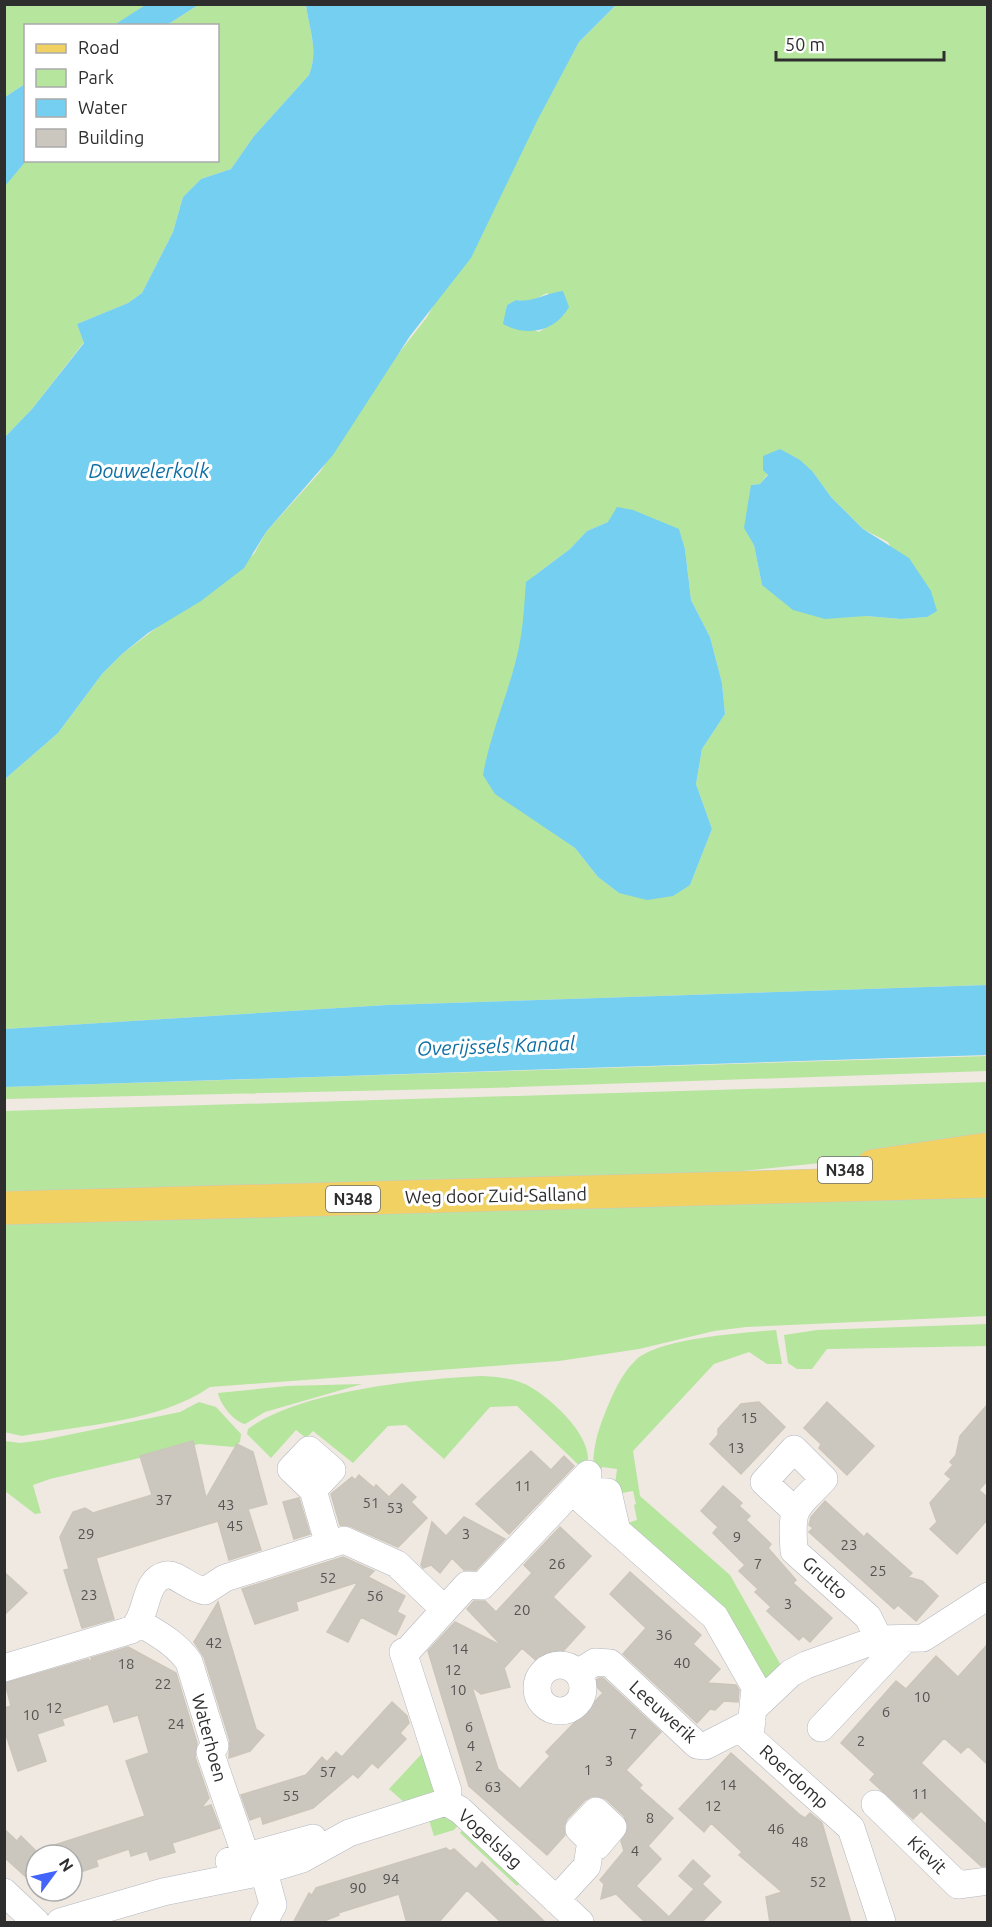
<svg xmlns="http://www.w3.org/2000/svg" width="992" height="1927" font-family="Ubuntu,sans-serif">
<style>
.green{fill:#b6e59e;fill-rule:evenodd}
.water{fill:#75cff0}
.building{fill:#cbc7bf;stroke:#cbc5ba;stroke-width:1.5}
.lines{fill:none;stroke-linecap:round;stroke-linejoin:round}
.street-casing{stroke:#b4b7c1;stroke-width:28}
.primary-casing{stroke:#c9c9c9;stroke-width:34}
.street{stroke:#fff;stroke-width:27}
.primary{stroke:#f2d163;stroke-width:33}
.labels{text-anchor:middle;stroke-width:6;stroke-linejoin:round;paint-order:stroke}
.number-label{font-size:15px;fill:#555452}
.shield{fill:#fff;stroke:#6d6d6d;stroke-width:1.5}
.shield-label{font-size:16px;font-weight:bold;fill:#2e2e2e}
.street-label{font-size:18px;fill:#2e2e2e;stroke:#fff}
.water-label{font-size:20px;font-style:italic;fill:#0d6fa3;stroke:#fff}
</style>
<rect width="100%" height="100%" fill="#efe9e1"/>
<path class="green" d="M5 5H147L114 25 26 26 25 84 5 97Z
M198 5H306C309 29 319 50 309 75L254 136 231 169 201 179 183 197 173 232 142 293 128 303 77 324 84 342 32 409 5 437 4 186 26 161 218 160V26L167 25Z
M616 5H987V985L387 1005 5 1029V779L58 733 102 674 122 654 254 554 266 532 320 472 385 371 427 317 579 42ZM547 293 565 314 539 332 505 317 507 305 516 300 530 302ZM813 472 831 497 863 529 888 542 927 617 901 619 866 616 762 585 754 545 751 485 760 484 768 474ZM608 522H659L679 530 685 549 691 600 710 637 722 683 725 714 702 749 696 784 712 829 690 885 619 893 598 877 575 848 529 816 505 698 517 659 534 576 570 549 587 531Z
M988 1056 987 1071 489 1088 5 1099 4 1087Z
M988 1082 987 1140 849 1160 705 1175 5 1196 4 1111Z
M987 1193V1316L746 1327 714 1331 639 1349 559 1361 210 1387C159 1422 83 1425 22 1436L4 1432V1222Z
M987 1324V1346L827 1349 812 1369H797L788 1363 784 1335 817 1330Z
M776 1330 782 1364H767L749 1352 714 1364 633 1451 640 1496 730 1575 783 1669 773 1682 757 1676 622 1525 637 1520 634 1505 636 1504 633 1491 616 1494 615 1485 617 1469 602 1467 601 1472 593 1470C593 1448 597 1433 605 1413 612 1396 621 1374 635 1361 657 1338 743 1333 776 1330Z
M482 1376C498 1377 513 1378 527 1385 550 1397 601 1442 585 1471L517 1406 490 1407 444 1459 406 1425 388 1426 353 1463 313 1431 306 1438 296 1430 271 1458 247 1434 248 1429C299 1391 418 1379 482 1376Z
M362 1384 265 1412 245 1424C234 1422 220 1404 218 1393L287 1386Z
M199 1402 216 1407 241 1434 240 1442 234 1447 199 1444 50 1479 33 1485 41 1513 35 1514 5 1491V1441L20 1443 43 1440 180 1412Z
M428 1747 437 1792 405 1803 389 1789Z
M445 1815 459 1824 454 1830 434 1836 428 1817Z
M464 1828 521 1881 517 1886 460 1833Z"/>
<path class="water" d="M147 4H198V5L167 25H114Z
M306 5H616L579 42 538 119 471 258 410 336 333 455 266 532 244 568 201 601 148 633 122 654 102 674 58 733 5 779V437L32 409 84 343 77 324 128 303 142 293 173 232 183 197 201 179 231 169 254 136 309 75C319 50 309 29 306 5Z
M25 84 26 161 5 186V97Z
M563 291 569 307C555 332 527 337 503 324L507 305 516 300C533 303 545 293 563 291Z
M780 449 800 460 813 472 831 497 863 529 909 558 931 591 937 611 927 617 901 619 866 616 825 619 793 610 762 585 754 545 744 528 751 485 760 484 768 475 763 470V456Z
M617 507 633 510 679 529 685 549 691 600 710 637 722 683 725 714 702 749 696 784 712 829 690 885 673 896 647 900 619 893 598 877 575 848 495 794 483 775C490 735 506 699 516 660 523 634 524 608 526 582L570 549 587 531 608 522Z
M987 985V1055L5 1087V1029L387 1005Z"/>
<path class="building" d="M759 1402 785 1427 741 1474 710 1444 718 1435V1429L741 1404Z
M827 1402 874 1446 847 1475 819 1448 821 1444 804 1428Z
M987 1405V1481L979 1490 987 1497V1520L957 1554 930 1529 937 1522 930 1503 951 1479 945 1474 953 1465 950 1462 956 1455 960 1436Z
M193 1441 206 1498 237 1444 253 1452 267 1504 248 1509 261 1550 229 1560 218 1521 96 1558 114 1619 82 1628 64 1570 69 1569 60 1537 73 1512 85 1508 93 1513 152 1495 140 1456Z
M531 1451 551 1470 564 1456 574 1466 509 1534 476 1504Z
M359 1475 374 1488 376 1485 389 1497 402 1484 416 1497 411 1502 427 1518 398 1547 350 1526 340 1525 331 1494 352 1477 355 1480Z
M723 1486 742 1503 739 1506 750 1516 746 1520 771 1544 768 1548 796 1580 793 1583 832 1618 810 1642 803 1636 799 1640 767 1611 771 1607 755 1592 758 1589 739 1571 745 1565 713 1533 718 1527 701 1511Z
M299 1498 310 1534 294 1539 283 1502Z
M825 1501 864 1537 867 1533 912 1573 908 1577 922 1581 938 1596 916 1621 898 1605 894 1609 809 1532 813 1528 809 1525 811 1517Z
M464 1517 505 1539 476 1570H464L452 1558 440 1573 431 1565 423 1568 421 1565 432 1522 446 1536Z
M560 1527 591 1556 553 1597 585 1627 557 1658 550 1652 539 1663 522 1648 504 1668 510 1687 481 1694 472 1687 498 1769 520 1789 550 1756 546 1752 603 1693 593 1683 599 1678H603L661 1732 626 1770 642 1785 639 1788 673 1818 648 1846 661 1859 636 1886 669 1917 694 1889 679 1876 693 1860 710 1876 702 1884 721 1902 701 1923H646L616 1894 601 1899 604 1884 600 1880 624 1851 621 1841 628 1829 624 1816 606 1799 592 1796 585 1800 567 1819 564 1826 565 1835 547 1855 469 1786 428 1651 455 1622 502 1646 467 1609 474 1601H485L496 1612 532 1573 524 1565Z
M343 1557 374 1571 368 1577 405 1596 397 1612 405 1616 396 1635 361 1617 348 1642 327 1632 358 1582 296 1602 298 1610 255 1624 242 1589Z
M4 1572 27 1593 4 1615Z
M630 1572 701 1635 693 1644 720 1669 707 1683 736 1685 739 1690 738 1702 724 1701 715 1710 710 1709 697 1723 623 1654 646 1628 610 1594Z
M218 1602 256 1729 264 1735 250 1751 229 1758 230 1741 204 1657 194 1642Z
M987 1645V1764L968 1746 961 1753 944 1738 921 1763 987 1825V1866H981L921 1811 913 1819 870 1780 875 1774 841 1743 896 1681 906 1689 936 1656 958 1677Z
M128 1647 176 1673 197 1743 195 1757 209 1798 201 1808 211 1805 220 1828 172 1843 175 1852 150 1860 147 1851 131 1856 129 1849 96 1860 98 1866 72 1875V1855H36V1886L4 1857V1829L17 1841 21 1836 36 1851 145 1816 126 1761 149 1753 138 1715 114 1722 108 1704 62 1719 64 1725 37 1734 46 1761 18 1771 4 1729V1708L11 1706 5 1683 88 1659 93 1663 91 1658Z
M392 1702 407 1716 409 1723 400 1733 406 1739 378 1768 372 1763 358 1778 353 1774 313 1808 263 1824 261 1816 250 1820 241 1795 306 1775 322 1757 327 1762 336 1752 342 1757Z
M731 1753 800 1815 805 1818 810 1813 822 1823 851 1923H770L766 1897 782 1892 739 1855 742 1852 711 1823 704 1832 679 1809Z
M446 1848 450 1851 454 1849 476 1869 482 1862 546 1923H502L467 1890 438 1923H407L399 1894 338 1913 339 1915 319 1923H293L309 1893 312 1895 316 1888Z"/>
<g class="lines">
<g class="street-casing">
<path id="street" d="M313 1490 332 1470 309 1450 291 1469 313 1490 329 1545
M573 1490 608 1492 617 1531
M572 1491 715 1617 755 1687 750 1738 851 1828 882 1922
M794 1510 764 1482 794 1449 824 1479C794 1511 791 1505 794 1551L868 1617 879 1639
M140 1623C158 1634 177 1644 189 1662L215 1746 210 1752 252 1874
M537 1688a23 23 0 1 1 46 0a23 23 0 1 1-46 0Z
M4 1668 131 1630C149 1618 142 1580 166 1575 177 1573 190 1589 205 1591L225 1578 344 1540 397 1564 444 1609
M578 1673 595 1662 610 1663 697 1745 705 1746 752 1722
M753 1709 791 1673 806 1665 879 1639 923 1638 988 1596
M821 1728 903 1641
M446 1802 448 1791 403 1652 409 1649 467 1585 482 1586 588 1474
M875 1804 958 1885 988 1881
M259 1853 273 1905 264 1922
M229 1861 313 1838
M4 1892 36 1922
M556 1900 587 1866 591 1841 579 1829 596 1811 613 1827 597 1846 591 1841
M60 1922 163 1892 252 1874 302 1859 349 1833 446 1802 460 1810 580 1922"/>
</g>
<g class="primary-casing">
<path id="primary" d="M873 1166 988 1149
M4 1208 988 1181"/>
</g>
<use href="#street" class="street"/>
<use href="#primary" class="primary"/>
</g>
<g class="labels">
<g class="number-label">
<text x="749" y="1423">15</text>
<text x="736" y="1453">13</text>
<text x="523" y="1491">11</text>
<text x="164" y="1505">37</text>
<text x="371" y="1508">51</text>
<text x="226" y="1510">43</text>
<text x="395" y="1513">53</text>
<text x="235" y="1531">45</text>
<text x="86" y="1539">29</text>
<text x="466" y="1539">3</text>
<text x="737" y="1542">9</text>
<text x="849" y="1550">23</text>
<text x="557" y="1569">26</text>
<text x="758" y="1569">7</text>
<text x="878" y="1576">25</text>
<text x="328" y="1583">52</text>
<text x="89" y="1600">23</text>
<text x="375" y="1601">56</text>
<text x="788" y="1609">3</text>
<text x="522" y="1615">20</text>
<text x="664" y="1640">36</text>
<text x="214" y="1648">42</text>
<text x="460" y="1654">14</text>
<text x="682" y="1668">40</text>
<text x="126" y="1669">18</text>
<text x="453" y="1675">12</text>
<text x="163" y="1689">22</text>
<text x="458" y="1695">10</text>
<text x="922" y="1702">10</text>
<text x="54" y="1713">12</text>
<text x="886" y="1717">6</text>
<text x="31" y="1720">10</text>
<text x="176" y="1729">24</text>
<text x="469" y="1732">6</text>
<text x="633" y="1739">7</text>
<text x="861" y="1746">2</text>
<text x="471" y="1751">4</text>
<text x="609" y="1766">3</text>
<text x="479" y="1771">2</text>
<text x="588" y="1775">1</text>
<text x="328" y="1777">57</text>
<text x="728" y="1790">14</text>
<text x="493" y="1792">63</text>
<text x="920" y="1799">11</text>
<text x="291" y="1801">55</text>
<text x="713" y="1811">12</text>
<text x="650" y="1823">8</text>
<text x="776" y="1834">46</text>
<text x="800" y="1847">48</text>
<text x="635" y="1856">4</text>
<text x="391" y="1884">94</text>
<text x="818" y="1887">52</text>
<text x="358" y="1893">90</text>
</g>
<g class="shield">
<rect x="818" y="1157" width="54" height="26" rx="4.5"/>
<rect x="326" y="1186" width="54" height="26" rx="4.5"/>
</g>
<g class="shield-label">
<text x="845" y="1176">N348</text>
<text x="353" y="1205">N348</text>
</g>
<g class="street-label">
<text transform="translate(496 1196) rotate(-1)" y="6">Weg door Zuid-Salland</text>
<text transform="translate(825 1578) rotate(42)" y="6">Grutto</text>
<text transform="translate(663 1712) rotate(42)" y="6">Leeuwerik</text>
<text transform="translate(209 1738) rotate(75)" y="6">Waterhoen</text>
<text transform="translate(794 1777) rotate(42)" y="6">Roerdomp</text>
<text transform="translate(490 1839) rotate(42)" y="6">Vogelslag</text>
<text transform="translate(927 1855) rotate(44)" y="6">Kievit</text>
</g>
<g class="water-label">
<text x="149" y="478">Douwelerkolk</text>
<text transform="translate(496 1046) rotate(-2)" y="7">Overijssels Kanaal</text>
</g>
</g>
<rect width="992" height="1927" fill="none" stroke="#2e2e2e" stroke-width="12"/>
<rect x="24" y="24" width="195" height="138" fill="#ffffff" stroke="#ababab" stroke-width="1.5"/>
<rect x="36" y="44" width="30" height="9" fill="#f2d163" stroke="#ababab" stroke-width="1.5"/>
<text x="78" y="54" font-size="18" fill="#2e2e2e">Road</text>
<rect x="36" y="69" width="30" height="18" fill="#b6e59e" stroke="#ababab" stroke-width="1.5"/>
<text x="78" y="84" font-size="18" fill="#2e2e2e">Park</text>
<rect x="36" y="99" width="30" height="18" fill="#75cff0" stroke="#ababab" stroke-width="1.5"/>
<text x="78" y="114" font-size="18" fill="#2e2e2e">Water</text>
<rect x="36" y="129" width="30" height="18" fill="#cbc7bf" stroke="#ababab" stroke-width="1.5"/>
<text x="78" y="144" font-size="18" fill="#2e2e2e">Building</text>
<g transform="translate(54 1873) rotate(57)"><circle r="28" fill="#ffffff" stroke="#ababab" stroke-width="1.5"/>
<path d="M0-4.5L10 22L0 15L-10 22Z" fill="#4264fb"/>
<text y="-9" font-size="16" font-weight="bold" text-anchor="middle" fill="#2e2e2e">N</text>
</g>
<path d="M776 51v9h168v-9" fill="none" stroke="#2e2e2e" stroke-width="3"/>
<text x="785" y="51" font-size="18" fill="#2e2e2e" stroke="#ffffff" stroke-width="4.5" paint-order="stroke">50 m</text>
</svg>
